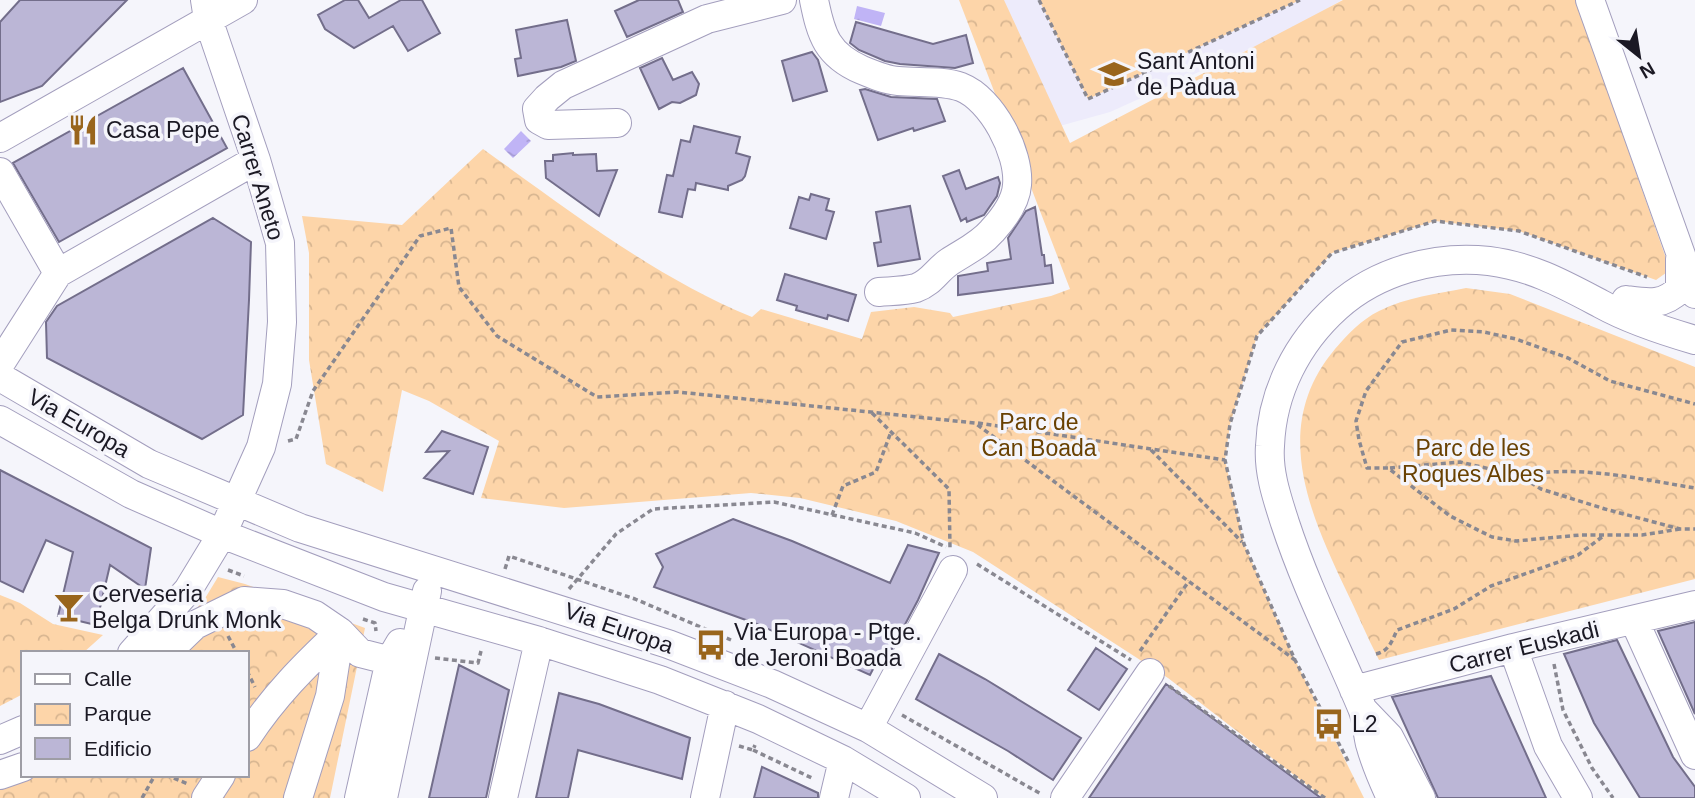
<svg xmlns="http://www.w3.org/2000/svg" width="1695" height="798" font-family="Arial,sans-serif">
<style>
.built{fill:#edebfb}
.grass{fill:#fdd5a9}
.park{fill:url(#park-crowns)}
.water{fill:url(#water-ripples)}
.building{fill:#bbb6d6;stroke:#736e8b;stroke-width:2}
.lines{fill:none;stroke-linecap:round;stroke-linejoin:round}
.minor-casing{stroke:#a39ebd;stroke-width:30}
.path{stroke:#898891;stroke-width:3.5;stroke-dasharray:5 3.5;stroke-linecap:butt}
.minor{stroke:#fff;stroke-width:28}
.labels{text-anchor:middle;stroke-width:7;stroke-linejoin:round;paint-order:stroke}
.poi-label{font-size:23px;fill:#1b1924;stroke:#f5f5fb;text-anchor:start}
.street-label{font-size:23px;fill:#1b1924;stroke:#f5f5fb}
.park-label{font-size:23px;fill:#694102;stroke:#f5f5fb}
</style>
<defs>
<pattern id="park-crowns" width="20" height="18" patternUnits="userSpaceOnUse" patternTransform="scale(1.75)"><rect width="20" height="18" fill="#fdd5a9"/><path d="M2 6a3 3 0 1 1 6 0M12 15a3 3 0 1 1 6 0" fill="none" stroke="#d8b691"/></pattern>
<pattern id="water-ripples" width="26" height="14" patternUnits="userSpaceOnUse" patternTransform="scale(1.75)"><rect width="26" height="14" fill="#c0b4f6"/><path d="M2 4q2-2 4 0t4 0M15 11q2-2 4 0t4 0" fill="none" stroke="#a49ad3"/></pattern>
</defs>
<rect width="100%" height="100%" fill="#f5f5fb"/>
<path class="built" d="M1001 0H1342L1281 35 1110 112 1056 127Z"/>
<path class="grass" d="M1039 0H1300L1088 99Z"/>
<path class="park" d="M959 0H1004L1070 143 1343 0H1576L1670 270 1656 280 1519 231 1435 221 1332 253 1257 336 1230 424 1225 460 1244 544 1295 660 1364 798H1324L1168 678 973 552 896 521 800 498 751 493 564 508 481 498 499 441 429 401 402 390 383 492 326 464 309 360V253L302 216 402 225 483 149C569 210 654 277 752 317L761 309 862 339 871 312 914 307 950 313 953 317 1051 296 1070 289Z
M1466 288 1510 294 1695 367V579L1379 660C1367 637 1357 612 1345 588 1308 510 1271 425 1335 349 1348 334 1361 320 1379 311 1407 297 1436 294 1466 288Z
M218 577 245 584 365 628 330 798H0V764L23 775H247V653H156L204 600Z
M0 595 20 603 53 624 103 635 83 653H23V694L0 706Z"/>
<path class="water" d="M857 6 885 13 881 26 854 19Z
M521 131 531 141 513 158 504 149Z"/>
<path class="building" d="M20 0H127L42 86 0 102V22Z
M345 0H358L369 18 401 0H422L440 33 408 51 393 26 354 48 325 29 318 15Z
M639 0H678L683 12 627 37 615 11Z
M567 20 576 61 561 67 518 76 515 59 521 58 516 30Z
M856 22 933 44 966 35 973 63 955 68 900 64 885 61 859 50 850 43Z
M812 52 818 60 827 91 793 101 782 61Z
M662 58 673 80 692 72 699 84 696 95 680 103 672 102 659 109 640 68Z
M183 68 227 148 59 242 13 163Z
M865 89 891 97 937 99 945 121 914 131 913 128 878 140 860 90Z
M694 126 740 137 736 153 750 157 745 176 742 180 728 186V190L696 183 695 190 688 189 682 217 659 212 667 175 673 176 681 140 690 142Z
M573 153V155L596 154 597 171 617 170 599 216 546 178 545 161H553V155Z
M959 170 966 189 998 177 1000 183 997 196 984 215 967 222 966 218 961 221 943 176Z
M811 194 829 199 826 210 834 212 826 239 790 228 799 197 809 200Z
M910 206 920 259 878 266 874 243 881 242 876 212Z
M1035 207 1042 255H1044L1045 266 1051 265 1053 283 958 295V276L988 271 987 263 1011 259 1008 238 1026 211Z
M213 218 251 242 249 300 243 415 202 439 47 358 46 322 57 306Z
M785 274 856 295 848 321 828 315 827 319 796 310 797 306 777 300Z
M442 431 488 447 473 494 424 478 449 451 426 452Z
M0 470 151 548 145 589 110 565 96 625 58 616 73 552 46 540 23 592 0 581Z
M733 519 792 541 890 583 908 545 939 553 918 600 892 649 885 646 870 675 757 624 654 587 663 567 656 554Z
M1695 622V714L1658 631Z
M1617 640 1673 757 1695 787V798H1640L1594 723 1564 654Z
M1096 648 1127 669 1099 710 1068 690Z
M939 654 985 679 1081 738 1053 780 1008 751 916 699Z
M459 665 509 690 486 798H429Z
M1491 676 1546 798H1438L1392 697Z
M1166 684 1321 798H1089Z
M559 693 599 704 690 738 682 779 578 750 568 798H536Z
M762 767 818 793V798H754Z"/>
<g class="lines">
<g class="minor-casing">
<path id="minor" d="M814 0C821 35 827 55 862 70 874 75 886 80 898 81 919 83 941 80 961 87 992 99 1020 153 1017 185 1016 201 1003 219 992 231 980 245 964 252 949 262 937 270 931 283 916 288 905 291 891 291 879 292
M1590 0 1695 294
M617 123 548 125 539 120 537 109 547 98 563 85 707 19 782 0
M0 138 243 0
M0 172 58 273
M1626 300C1648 303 1663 306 1680 289V259
M0 364 58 273 256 160
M0 377 149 464 300 528 668 644 772 684 868 728 983 798
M0 420 131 494 222 534 384 597 539 641 660 680 758 719 843 760 906 798
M1634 620 1695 755
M1513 648 1548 746 1578 798
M132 653 188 590 222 534 261 447 277 384 282 322 280 243 256 160 208 19 205 0
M166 653 195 625 244 601 283 604 315 615 340 632 330 696 298 798
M1354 690 1513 648 1695 605
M1364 711 1389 737 1421 798
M868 728 953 570
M247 737C274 696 304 666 340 632L360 653 411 666
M0 740 23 730
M0 775 23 767
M206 798 221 775
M359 798 390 660 400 643
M383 798 427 591
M503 798 539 641
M705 798 725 705
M834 798 843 760
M1065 798 1150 673
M1391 798C1383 781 1375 762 1370 744 1367 732 1367 719 1362 708 1336 646 1306 587 1285 523 1277 498 1268 472 1270 446 1272 392 1297 343 1337 307 1377 271 1435 255 1489 261 1531 266 1565 285 1601 304 1630 320 1664 331 1695 340"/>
</g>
<path class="path" d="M1039 0 1088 99 1300 0
M872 413 949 489 950 548
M978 423 1225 460
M288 441 296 439 313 391 420 236 451 228 459 287 497 336 597 397 678 392 975 423 1295 660
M1151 450 1242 542
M1390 468 1460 462 1520 476 1541 489 1605 509 1680 529H1695
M1520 476C1577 464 1639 479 1695 488
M832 515 843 486 876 472 891 432
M1680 529 1642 535H1580L1516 541 1492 537 1450 516 1388 468H1367L1359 440 1356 421 1366 391 1402 342 1451 330 1484 332 1516 339 1568 358 1610 381 1695 404
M977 564 1131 660
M505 569 509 556 635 599 731 640
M228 570 244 576
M569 589 616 534 653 509 774 502 915 533 946 547
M363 619 375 623 376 631
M228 636 237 653
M1140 651 1189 581
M1376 654C1389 651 1392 641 1397 630L1454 609 1491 586 1578 555 1602 537
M435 658 478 663 481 651
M1554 664 1563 710 1592 768 1613 798
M247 671 255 687
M1169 686 1325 798
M902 715 1041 794
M739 746 753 750 755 745
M753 750 814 779
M1348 761 1295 660 1244 544 1225 460 1230 424 1257 336 1332 253 1435 221 1519 231 1647 277
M166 775 188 784
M142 798 155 775"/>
<use href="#minor" class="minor"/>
</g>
<defs>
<g id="school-bare" transform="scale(2.415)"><path d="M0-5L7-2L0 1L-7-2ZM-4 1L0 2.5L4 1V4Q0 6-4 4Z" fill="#99651c" stroke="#f5f5fb" stroke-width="2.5" paint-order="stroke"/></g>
<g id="restaurant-bare" transform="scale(2.415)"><path d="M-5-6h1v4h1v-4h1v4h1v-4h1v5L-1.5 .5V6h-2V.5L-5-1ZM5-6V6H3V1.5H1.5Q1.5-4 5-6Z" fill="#99651c" stroke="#f5f5fb" stroke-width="2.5" paint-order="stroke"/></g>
<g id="bar-bare" transform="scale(2.415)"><path d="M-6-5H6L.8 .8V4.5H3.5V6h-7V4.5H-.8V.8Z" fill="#99651c" stroke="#f5f5fb" stroke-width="2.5" paint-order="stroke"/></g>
<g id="bus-bare" transform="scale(2.415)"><path d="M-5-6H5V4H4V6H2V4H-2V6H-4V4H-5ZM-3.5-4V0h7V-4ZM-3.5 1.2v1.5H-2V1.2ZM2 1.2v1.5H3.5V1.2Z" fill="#99651c" stroke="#f5f5fb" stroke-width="2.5" paint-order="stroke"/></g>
</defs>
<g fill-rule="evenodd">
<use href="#school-bare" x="1114" y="74"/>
<use href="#restaurant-bare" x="83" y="130"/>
<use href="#bar-bare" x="69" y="607"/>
<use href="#bus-bare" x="711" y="645"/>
<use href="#bus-bare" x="1329" y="724"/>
</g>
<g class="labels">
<g class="poi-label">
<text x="1137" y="69">Sant Antoni<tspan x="1137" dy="26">de Pàdua</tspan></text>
<text x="106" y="138">Casa Pepe</text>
<text x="92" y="602">Cerveseria<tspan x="92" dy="26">Belga Drunk Monk</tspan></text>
<text x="734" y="640">Via Europa - Ptge.<tspan x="734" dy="26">de Jeroni Boada</tspan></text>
<text x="1352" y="732">L2</text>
</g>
<g class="street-label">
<text transform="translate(258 177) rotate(73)" y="8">Carrer Aneto</text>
<text transform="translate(79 423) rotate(30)" y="8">Via Europa</text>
<text transform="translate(619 628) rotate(19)" y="8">Via Europa</text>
<text transform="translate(1524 647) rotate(-14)" y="8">Carrer Euskadi</text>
</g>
<g class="park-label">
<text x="1039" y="430">Parc de<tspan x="1039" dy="26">Can Boada</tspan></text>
<text x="1473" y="456">Parc de les<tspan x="1473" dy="26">Roques Albes</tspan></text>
</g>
</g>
<rect x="21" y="651" width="228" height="126" fill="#f5f5fb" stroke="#9e9da5" stroke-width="2"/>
<rect x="35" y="674" width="35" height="10" fill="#ffffff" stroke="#9e9da5" stroke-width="2"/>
<text x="84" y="686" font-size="21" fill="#1b1924">Calle</text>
<rect x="35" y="704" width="35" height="21" fill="url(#park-crowns)" stroke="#9e9da5" stroke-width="2"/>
<text x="84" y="721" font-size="21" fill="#1b1924">Parque</text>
<rect x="35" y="738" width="35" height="21" fill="#bbb6d6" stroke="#9e9da5" stroke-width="2"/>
<text x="84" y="756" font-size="21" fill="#1b1924">Edificio</text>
<g transform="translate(1639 56) rotate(150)" stroke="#f5f5fb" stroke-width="5" paint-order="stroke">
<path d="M0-5L12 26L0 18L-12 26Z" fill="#1b1924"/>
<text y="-10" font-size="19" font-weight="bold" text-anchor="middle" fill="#1b1924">N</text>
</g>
</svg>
